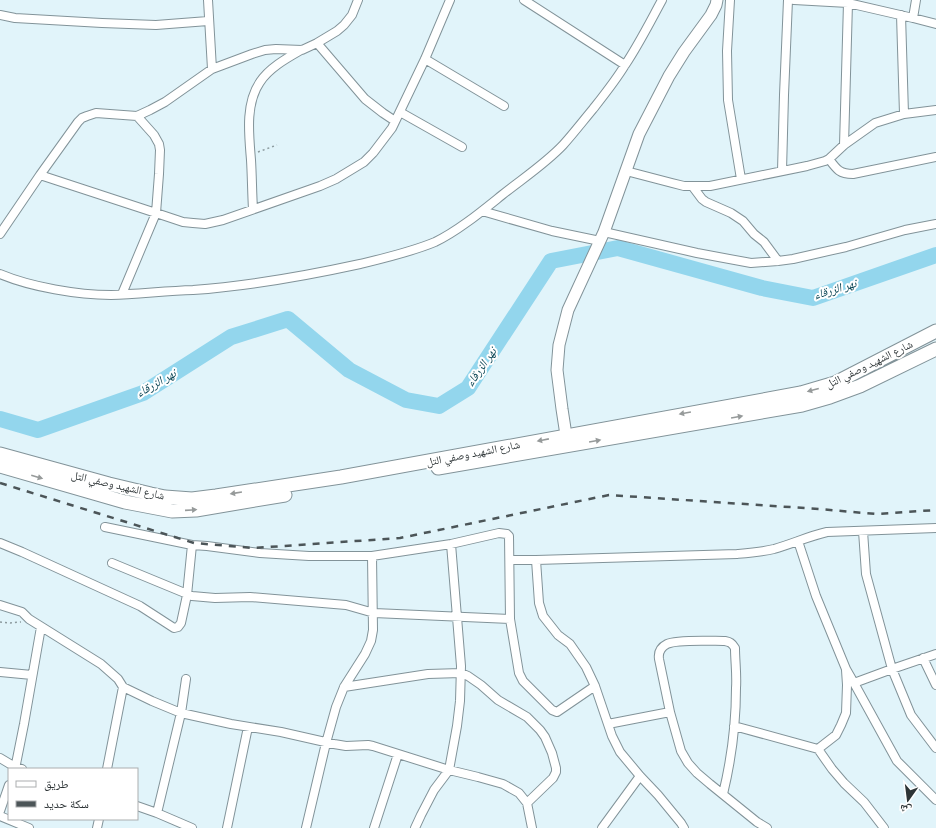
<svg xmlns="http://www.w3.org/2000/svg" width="936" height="828" font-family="'IBM Plex Sans','Noto Naskh Arabic',sans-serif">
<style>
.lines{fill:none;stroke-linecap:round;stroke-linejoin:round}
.river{stroke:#93d6ed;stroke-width:16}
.street-casing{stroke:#829399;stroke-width:10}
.secondary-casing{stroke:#829399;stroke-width:13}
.primary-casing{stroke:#829399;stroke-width:15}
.path{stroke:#8c9a9e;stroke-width:1.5;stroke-dasharray:2 3;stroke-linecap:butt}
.street{stroke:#fff;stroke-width:8}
.secondary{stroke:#fff;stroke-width:11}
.primary{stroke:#fff;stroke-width:13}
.rail{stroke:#4c5558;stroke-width:2.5;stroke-dasharray:7 7;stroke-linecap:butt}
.oneway{fill:#969a9a}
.labels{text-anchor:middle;stroke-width:4;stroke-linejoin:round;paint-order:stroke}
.street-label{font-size:11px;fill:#2d3436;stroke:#fff}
.water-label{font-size:12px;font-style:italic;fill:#003e4e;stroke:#fff}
</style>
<rect width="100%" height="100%" fill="#e1f4fa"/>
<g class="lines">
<path class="river" d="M0 419 38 430 143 393 231 337 288 319 349 370 406 400 439 406 468 388 551 261 618 248 762 288 813 298 936 255"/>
<g class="street-casing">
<path id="street" d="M208 0 212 69
M524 0 625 65
M730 0 727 51 728 100 741 179
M794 0 848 3 913 18 936 24
M0 15 15 18 102 23 156 25 208 21
M901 15 904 114
M913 18 916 0
M317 43 365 99 383 113 395 121
M425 59 504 106
M400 112 462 147
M844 145 848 3
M829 159C837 170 840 174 853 174L936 157
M626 171 672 183 684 186H710L807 166 825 161 829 159 844 145 875 123 904 114 936 110
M782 171 784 95 788 0
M40 175 156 213 183 222 193 223 205 224 223 220 320 186 336 179 364 162 373 153 392 128 425 59 450 0
M693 187 702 199 706 202 731 213 743 221 754 234 764 242 778 261
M253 209C252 193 252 176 251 160 249 135 245 104 260 82 269 68 287 58 301 50
M482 211 552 231 600 241
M604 232 697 253 751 263 778 261 793 259 846 247 905 230 936 224
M0 234 40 175 78 122 82 118 87 116 96 113 137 116 150 110 165 102 212 69 252 54 265 50 276 49 302 50 317 43 337 31 344 25 352 15 358 0
M0 274C31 287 78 295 111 295 138 294 166 291 193 290 249 286 305 276 360 264 385 258 411 252 435 242 458 231 482 211 502 195 522 179 545 164 563 145 573 134 583 121 593 109 604 95 616 80 625 65 639 44 650 22 662 0
M122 294 156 213 159 174 160 150 159 144 154 135 137 116
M105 527 192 545
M863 531 866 574 892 669 911 715 936 748
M798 541 816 596 846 669 854 683 897 761 936 800
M0 543 22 552 140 606 174 628 178 627 181 623 187 595 192 545 207 546 260 553 309 556H372L451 544 499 533 507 534 509 536 510 619 519 673 523 681 552 710 557 712 595 686
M510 560H536L737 554C749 553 762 552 774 549 792 544 809 536 827 532L936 528
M536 560 539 603 543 616 558 635 570 644 586 667 595 686 612 736 620 752 640 776 658 795 681 823 684 828
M112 563 192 596 215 598 250 597 346 605 374 613 510 619
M0 605 22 612 29 619 101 664 118 679 123 687 152 701 181 713 231 724 281 732 334 744 346 746 368 745 373 746 449 770 478 777 503 784 519 793 527 803 532 828
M923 658 936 685
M0 672 32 675
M854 683 892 669 936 654
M344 687 428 674 461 673 468 676 481 685 498 700 527 717 540 730 545 737 552 753 556 768V772L553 778 527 803
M608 724 670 712
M734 726 818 749 836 735 841 725 846 713 847 685 846 670
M818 749 832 769 844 783 864 802 884 828
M0 758 15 767 22 769
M15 769 24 724 41 627
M107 769 123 687
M723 794C731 761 736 722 736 688 737 675 735 661 735 648 732 643 730 642 725 641 712 641 677 639 667 644 661 647 658 652 659 659L670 712 681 751 688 763 697 773 710 784 757 822 767 828
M137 806 157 813 192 828
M0 811 9 785
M157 813 181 713 186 679
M0 816 29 828
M97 828 99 819
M227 828 248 727
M306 828 326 743 336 707 344 687 365 654 371 641 373 630 372 556
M374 828 398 754
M415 828 421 815 434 790 449 770 457 726 460 701 461 666 451 544
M602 828 640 776"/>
</g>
<g class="secondary-casing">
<path id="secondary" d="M566 435 562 409 557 370 559 345 568 310 604 232 639 134 669 76 684 52 711 15 716 5 717 0"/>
</g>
<g class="primary-casing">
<path id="primary" d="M0 454 109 484 151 494 165 497 192 499 216 496 341 477 801 393 835 383 936 331
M0 466 125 502 172 511 196 510 285 495
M438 468 802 405 830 397 860 386 936 349"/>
</g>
<path class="path" d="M258 152 277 145
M0 622 10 623 21 622"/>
<use href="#street" class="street"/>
<use href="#secondary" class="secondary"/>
<use href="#primary" class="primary"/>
<path class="rail" d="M0 483 194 543 254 548 400 538 609 495 819 509 876 514 936 510"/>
</g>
<defs><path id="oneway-solid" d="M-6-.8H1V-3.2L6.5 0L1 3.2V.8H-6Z"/></defs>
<g class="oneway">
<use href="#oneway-solid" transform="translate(813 390) rotate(165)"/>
<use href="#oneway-solid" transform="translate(685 413) rotate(170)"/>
<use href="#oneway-solid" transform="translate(737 417) rotate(-10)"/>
<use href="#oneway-solid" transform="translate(543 440) rotate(169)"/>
<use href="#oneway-solid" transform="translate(595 441) rotate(-10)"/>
<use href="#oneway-solid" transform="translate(37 477) rotate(16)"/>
<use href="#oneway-solid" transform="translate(236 493) rotate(171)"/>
<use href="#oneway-solid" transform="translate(191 510) rotate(-4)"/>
</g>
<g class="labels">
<g class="street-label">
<text transform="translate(869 364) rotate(-26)" y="4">شارع الشهيد وصفي التل</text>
<text transform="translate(473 453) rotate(-11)" y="4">شارع الشهيد وصفي التل</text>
<text transform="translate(118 485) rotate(13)" y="4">شارع الشهيد وصفي التل</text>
</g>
<g class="water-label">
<text transform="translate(835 289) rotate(-17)" y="4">نهر الزرقاء</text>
<text transform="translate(481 367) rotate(-55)" y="4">نهر الزرقاء</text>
<text transform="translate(156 383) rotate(-30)" y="4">نهر الزرقاء</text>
</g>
</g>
<rect x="8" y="768" width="130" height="52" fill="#ffffff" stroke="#abaeaf"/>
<rect x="16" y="781" width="20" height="6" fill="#ffffff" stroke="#abaeaf"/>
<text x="44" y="788" font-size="12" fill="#2d3436">طريق</text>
<rect x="16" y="801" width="20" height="6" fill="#4c5558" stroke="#abaeaf"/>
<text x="44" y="808" font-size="12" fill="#2d3436">سكة حديد</text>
<g transform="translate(908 800) rotate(194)" stroke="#ffffff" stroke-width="3" paint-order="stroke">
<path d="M0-3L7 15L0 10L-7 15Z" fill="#2d3436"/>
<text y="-6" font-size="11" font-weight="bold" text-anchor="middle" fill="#2d3436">ش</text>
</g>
</svg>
